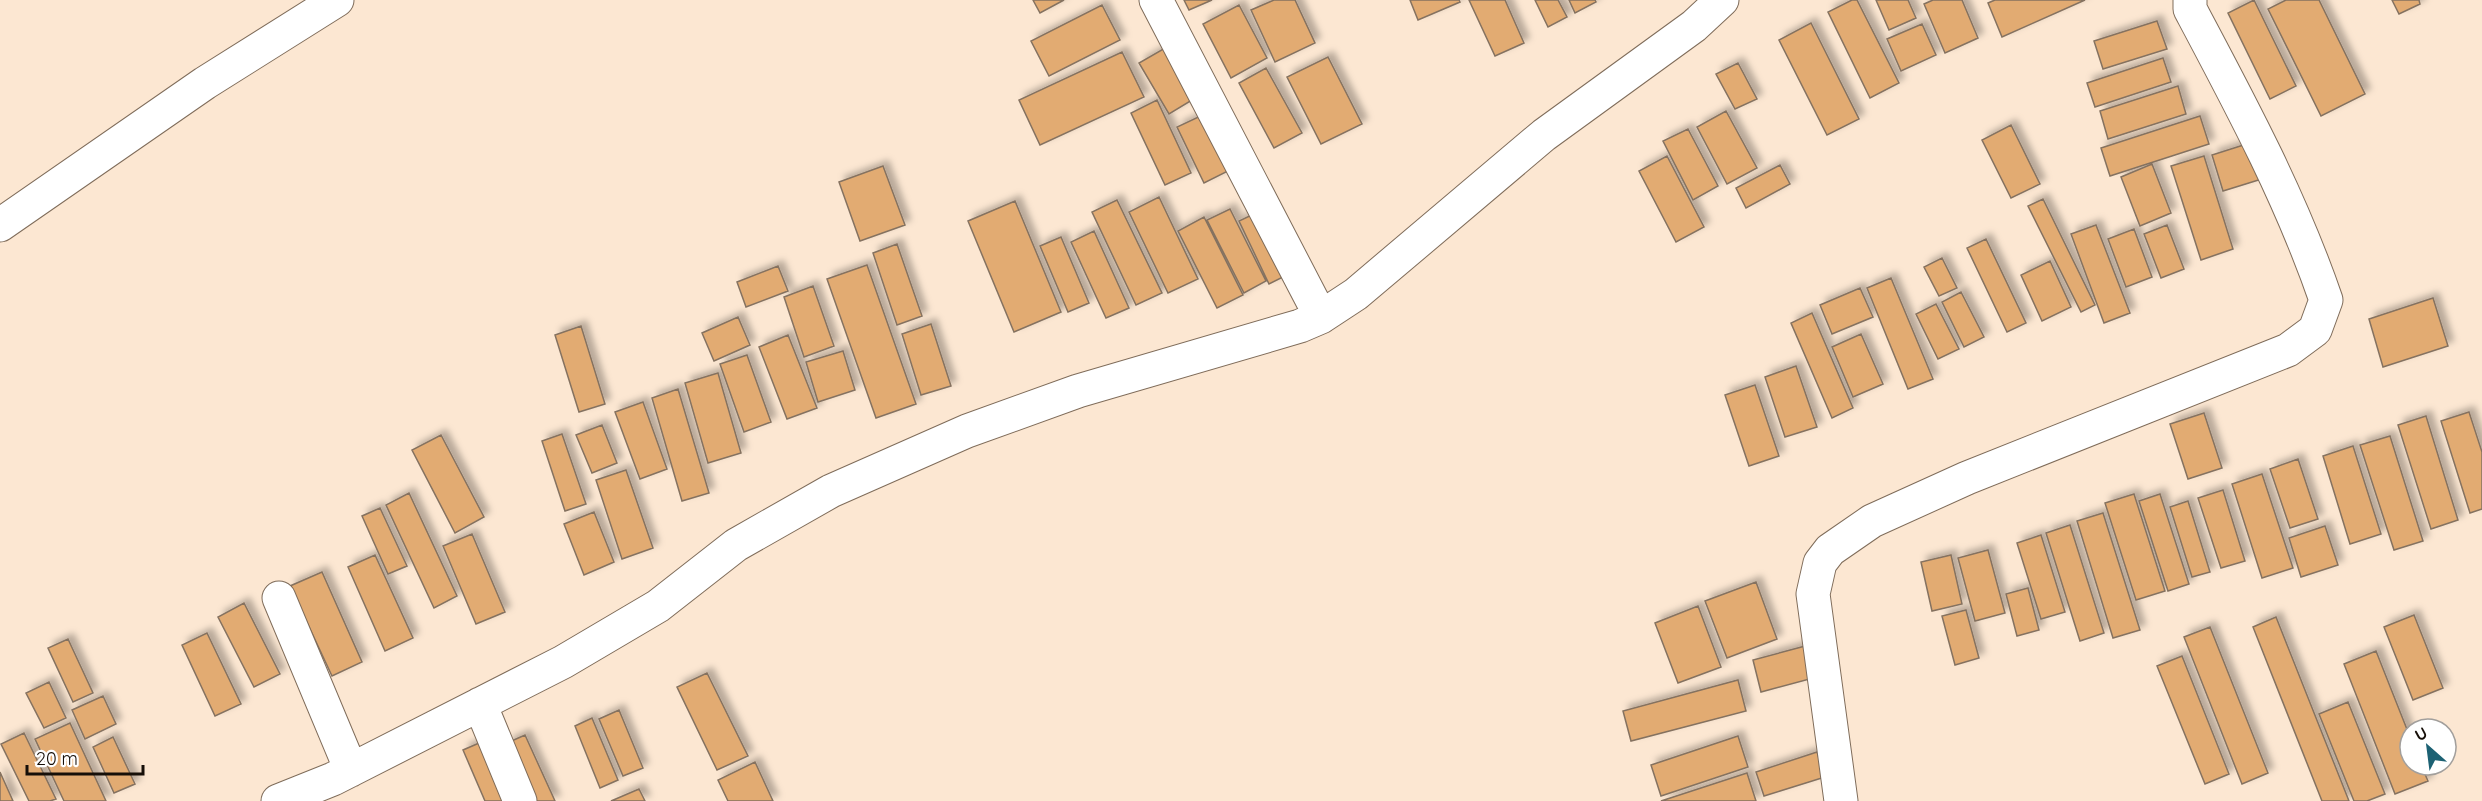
<svg xmlns="http://www.w3.org/2000/svg" width="2482" height="801" font-family="Quicksand,sans-serif">
<style>
.building{fill:#e2ab72;stroke:#857260;stroke-width:1.5;filter:url(#shadow)}
.lines{fill:none;stroke-linecap:round;stroke-linejoin:round}
.minor-casing{stroke:#7f6c5a;stroke-width:35}
.minor{stroke:#fff;stroke-width:33}
</style>
<defs>
<filter id="shadow"><feDropShadow dx="5.5" dy="-5.5" stdDeviation="3" flood-color="#0004"/></filter>
</defs>
<rect width="100%" height="100%" fill="#fce7d2"/>
<path class="building" d="M1033 0H1064L1040 13Z
M1184 0H1212L1189 10Z
M1274 0H1295L1315 43 1275 62 1251 10Z
M1410 0H1459L1460 2 1418 20Z
M1469 0H1505L1524 43 1495 56Z
M1535 0H1558L1567 17 1548 27Z
M1569 0H1595L1596 2 1575 13Z
M1852 0H1857L1899 83 1870 98 1828 12Z
M1876 0H1908L1916 18 1889 30Z
M1933 0H1962L1978 38 1945 53 1924 4Z
M1995 0H2085L2002 37 1988 3Z
M2254 0 2296 86 2270 99 2228 13Z
M2286 0H2319L2365 94 2321 116 2268 9Z
M2392 0H2419L2420 4 2399 14Z
M1102 5 1120 40 1049 76 1031 41Z
M1239 5 1267 58 1231 78 1203 24Z
M2157 21 2167 49 2103 69 2094 41Z
M1811 23 1859 119 1827 135 1779 40Z
M1922 24 1936 55 1901 71 1887 39Z
M1172 44 1202 94 1169 114 1139 63Z
M1122 52 1144 97 1040 145 1019 100Z
M1328 57 1362 124 1321 144 1287 77Z
M2163 58 2171 82 2095 107 2087 83Z
M1738 63 1757 99 1735 109 1716 74Z
M1266 68 1302 133 1274 148 1239 83Z
M2178 86 2186 114 2108 139 2100 111Z
M1157 100 1191 173 1165 185 1131 113Z
M1726 111 1757 168 1727 184 1697 127Z
M1209 112 1236 167 1204 183 1177 127Z
M2200 116 2209 144 2110 176 2101 148Z
M2011 125 2040 184 2011 198 1982 140Z
M1688 129 1718 186 1693 200 1663 141Z
M2253 142 2265 178 2223 191 2212 155Z
M1667 156 1704 227 1676 242 1639 171Z
M2204 156 2233 249 2201 260 2171 166Z
M2152 164 2171 213 2140 226 2121 177Z
M1780 165 1790 184 1746 208 1736 188Z
M883 166 905 225 860 241 839 182Z
M1159 197 1198 279 1168 293 1129 212Z
M2043 199 2095 305 2081 312 2028 206Z
M1117 200 1162 293 1136 305 1092 212Z
M1015 201 1061 312 1014 332 968 221Z
M1230 209 1266 281 1244 293 1207 220Z
M1262 210 1293 272 1269 284 1239 221Z
M1204 217 1243 295 1217 308 1178 231Z
M2096 225 2130 313 2104 323 2071 234Z
M2167 225 2184 269 2161 278 2144 234Z
M2134 229 2152 277 2126 287 2108 239Z
M1094 231 1129 308 1106 318 1071 242Z
M1061 237 1089 303 1068 312 1040 246Z
M1986 239 2026 323 2007 332 1967 248Z
M897 244 922 316 897 325 873 253Z
M1942 258 1957 288 1939 296 1924 267Z
M2050 261 2071 307 2042 321 2021 275Z
M867 265 916 404 876 418 827 279Z
M778 266 788 291 746 307 737 282Z
M1891 278 1933 379 1908 389 1867 288Z
M813 286 834 346 804 357 784 297Z
M1860 288 1873 317 1832 334 1820 305Z
M1961 292 1984 337 1964 347 1942 302Z
M2433 298 2448 346 2383 367 2369 319Z
M1936 304 1959 349 1938 359 1916 314Z
M1812 313 1853 408 1832 418 1791 323Z
M738 317 750 345 714 361 702 333Z
M931 324 951 386 921 395 902 334Z
M581 326 605 404 579 412 555 335Z
M1861 334 1883 384 1853 397 1832 347Z
M788 335 817 408 787 419 759 347Z
M843 351 855 390 818 402 806 362Z
M747 355 771 422 744 432 720 364Z
M1796 366 1817 427 1785 437 1765 377Z
M718 373 741 453 708 463 685 383Z
M1755 385 1779 456 1749 466 1725 395Z
M678 389 709 493 682 501 652 398Z
M643 402 667 469 640 479 615 412Z
M2469 412 2482 452V509L2470 513 2441 421Z
M2204 413 2222 468 2188 479 2170 424Z
M2426 416 2458 520 2431 529 2398 425Z
M602 425 617 463 592 473 576 435Z
M562 434 586 504 565 511 542 441Z
M441 435 484 517 455 533 412 450Z
M2390 436 2423 541 2394 550 2360 445Z
M2353 446 2381 534 2350 544 2323 456Z
M2298 459 2318 519 2290 528 2270 469Z
M626 470 653 548 622 559 596 480Z
M2262 474 2293 568 2262 578 2232 484Z
M2223 490 2245 561 2221 568 2198 498Z
M409 493 457 596 434 608 386 505Z
M2134 494 2165 591 2136 600 2105 503Z
M2160 494 2189 584 2168 591 2139 501Z
M2188 501 2210 572 2192 577 2170 507Z
M380 508 407 566 388 574 362 516Z
M594 512 614 562 584 575 564 524Z
M2103 513 2140 630 2113 638 2077 521Z
M2070 525 2104 633 2080 641 2046 533Z
M2325 526 2338 565 2301 577 2289 538Z
M472 534 505 612 476 624 443 546Z
M2041 535 2065 612 2041 619 2017 543Z
M1988 550 2005 613 1975 621 1958 558Z
M375 555 413 638 385 651 348 567Z
M1951 555 1962 604 1932 611 1921 562Z
M322 572 362 662 332 676 290 586Z
M1756 582 1777 639 1727 658 1705 601Z
M2028 588 2039 630 2017 636 2006 594Z
M244 603 280 674 254 687 218 617Z
M1698 606 1721 667 1678 683 1655 623Z
M1966 610 1979 658 1955 665 1942 616Z
M2414 615 2443 688 2413 700 2384 627Z
M2276 617 2349 801H2322L2253 627Z
M2210 627 2268 773 2242 784 2184 637Z
M207 633 241 704 215 716 182 645Z
M68 639 93 693 73 702 48 648Z
M1809 645 1817 677 1761 692 1753 660Z
M2376 651 2410 737V765H2421L2428 781 2395 794 2344 664Z
M2182 656 2229 774 2205 784 2157 666Z
M707 673 748 756 717 770 677 687Z
M1738 680 1746 711 1631 741 1623 711Z
M49 682 66 718 44 728 26 693Z
M103 696 116 724 85 739 72 710Z
M2348 702 2385 794 2367 801H2354L2319 714Z
M619 710 643 768 623 776 599 719Z
M592 718 618 780 600 788 575 726Z
M70 723 106 801H64L35 739Z
M24 733 56 799 50 801H29L1 744Z
M525 735 555 801H533L507 743Z
M1738 736 1748 767 1661 796 1651 765Z
M113 737 135 784 114 793 93 747Z
M486 740 512 801H485L463 750Z
M1817 752 1825 777 1764 796 1756 772Z
M755 762 773 801H728L718 780Z
M0 772 13 801H0Z
M1747 773 1756 801H1661Z
M639 789 645 801H611Z"/>
<g class="lines">
<g class="minor-casing">
<path id="minor" d="M1156 0 1321 317
M0 225 205 83 337 0
M279 598 351 770
M480 704 520 801
M278 801 333 779 563 662 658 606 736 545 831 491 967 431 1078 391 1300 326 1321 317 1356 294 1544 135 1694 26 1722 0
M1841 801 1813 594 1820 563 1830 550 1872 521 1967 478 2288 350 2315 330 2326 300C2291 198 2241 105 2190 9V0"/>
</g>
<use href="#minor" class="minor"/>
</g>
<g transform="translate(2428 747) rotate(332)"><circle r="28" fill="#ffffff" stroke="#a29f9c" stroke-width="1.5"/>
<path d="M0-4.5L10 22L0 15L-10 22Z" fill="#1c6173"/>
<text y="-9" font-size="16" font-weight="bold" text-anchor="middle" fill="#160f08">U</text>
</g>
<path d="M27 765v9h116v-9" fill="none" stroke="#160f08" stroke-width="3"/>
<text x="36" y="765" font-size="18" fill="#160f08" stroke="#ffffff" stroke-width="4.5" paint-order="stroke">20 m</text>
</svg>
